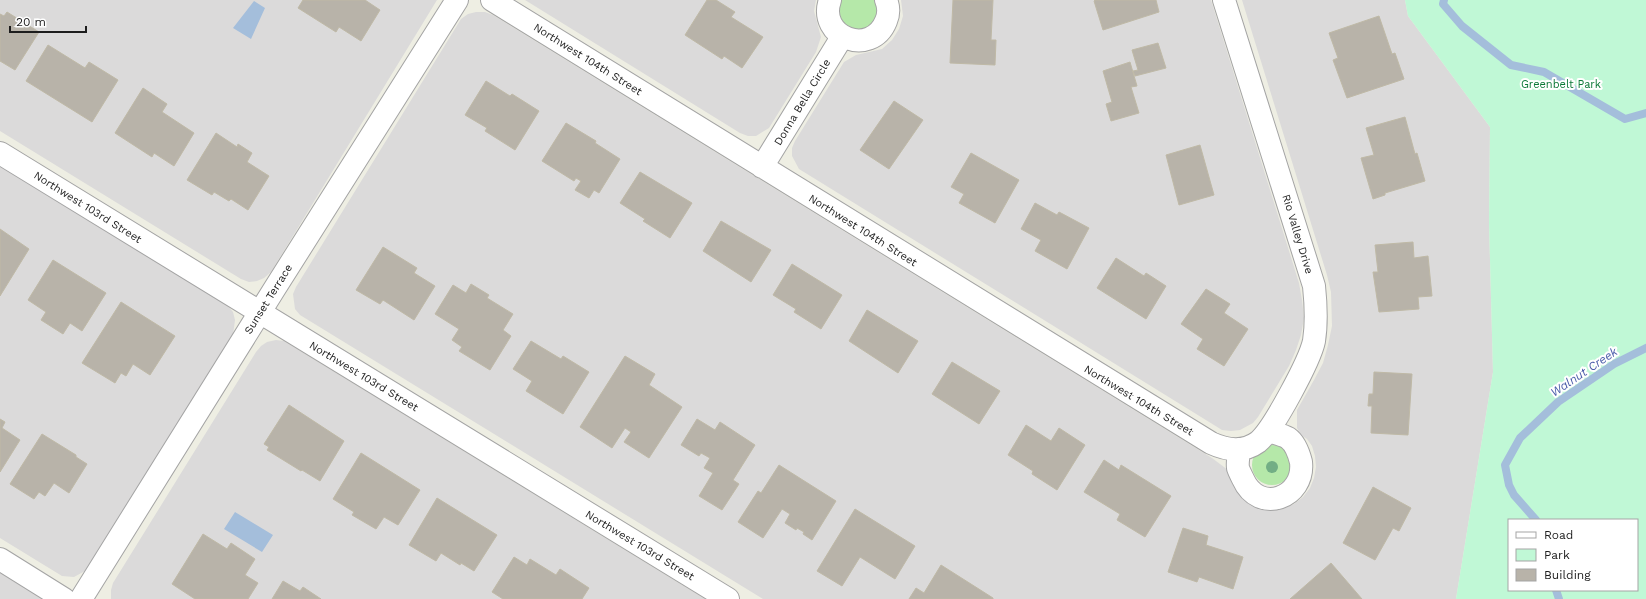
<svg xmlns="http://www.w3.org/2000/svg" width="1646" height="599" font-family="'Work Sans',sans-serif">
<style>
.residential{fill:#dbdada}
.grass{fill:#b5e8a9}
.park{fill:#c0f8d6;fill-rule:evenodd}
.water{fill:#a4bedb}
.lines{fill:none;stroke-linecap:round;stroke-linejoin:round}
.stream{stroke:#a4bedb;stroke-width:8}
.building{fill:#b8b3a9;stroke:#bfb9a6}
.street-casing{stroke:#a4a4a4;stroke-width:24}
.street{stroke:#fff;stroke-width:22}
.tree{fill:#72ae85}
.labels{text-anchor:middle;stroke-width:4;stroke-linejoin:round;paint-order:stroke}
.street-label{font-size:11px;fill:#1d1d1d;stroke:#fff}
.park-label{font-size:11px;fill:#0d7938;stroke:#fff}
.water-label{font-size:12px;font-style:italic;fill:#4c5eaa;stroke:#fff}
</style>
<rect width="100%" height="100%" fill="#eeeee3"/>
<path class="residential" d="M0 0H437L271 272 264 278 257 281 249 282 241 279 0 131Z
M525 0H816L814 11 821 37 816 52 769 128 756 136H748L740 133Z
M901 0H1211L1299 283 1302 300 1304 318 1301 335 1296 350 1289 366 1258 417 1253 423 1240 430 1231 431 1222 430 1214 425 799 169 792 156V148L795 141 844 62 856 55 882 49 892 40 899 29 903 16Z
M1242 0H1405L1408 16 1490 127 1489 223 1493 372 1456 599H763L300 315 295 309 293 294 296 287 461 19 468 14 476 12H485L493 15 1212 458 1228 470 1232 483 1239 494 1250 503 1273 509 1284 508 1294 504 1303 497 1310 488 1314 478 1316 467 1315 456 1312 446 1307 439 1301 435 1297 428V410L1314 380 1323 363 1328 345 1332 326 1331 292 1327 275Z
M0 166 228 306 233 312 235 320 233 335 89 566 85 571 74 577 62 576 0 538Z
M276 340 284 341 705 599H111V590L113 583 256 352 261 346 267 342Z
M0 573 43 599H0Z"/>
<path class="grass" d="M841 0H875C890 27 847 45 839 15 837 10 838 5 841 0Z
M1252 465a20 20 0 1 1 40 0a20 20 0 1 1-40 0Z"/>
<path class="park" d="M1405 0H1646V599H1456L1493 372 1489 223 1490 127 1408 16ZM1509 520H1637V590H1509Z"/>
<path class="water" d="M254 1 265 8 251 39 233 28Z
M235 512 273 535 262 552 224 529Z"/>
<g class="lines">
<path class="stream" d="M1444 0 1443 4 1462 26 1511 65 1544 72 1625 119 1646 113
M1536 520 1514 495 1509 485 1505 465 1520 438 1558 402 1614 364 1646 348
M1556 590 1559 599"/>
</g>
<path class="building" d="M303 0H365L380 10 361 41 339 27 336 32 298 8Z
M707 0H716L735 12 731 17 763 37 742 68 724 56 722 59 685 35Z
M953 0H993L991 40H996L995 65 950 63Z
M1095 0H1156L1159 12 1103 30 1094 1Z
M7 12 39 32 15 70 0 61V14L4 16Z
M1379 16 1392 54 1395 53 1404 79 1347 98 1333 60 1338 58 1329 33Z
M1158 43 1166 68 1135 76 1133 71 1138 70 1132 50Z
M48 45 85 68 89 62 118 80 92 122 26 81Z
M1130 62 1137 86 1131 87 1139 113 1111 121 1106 104 1112 102 1103 71Z
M486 81 510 96 512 94 539 111 515 150 485 131 487 128 465 115Z
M143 88 167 104 162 112 194 133 174 166 154 153 152 157 115 133Z
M894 101 923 120 889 169 860 150Z
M1405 117 1415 154 1417 153 1425 181 1385 193V195L1373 199 1361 158 1374 155 1366 128Z
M566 123 596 141 595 143 620 159 599 193 594 190 589 198 575 190 581 181 576 178 574 181 542 161Z
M216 133 237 147 238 144 252 153 247 162 269 176 248 210 231 199 229 201 214 192 212 195 187 180Z
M1200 145 1214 195 1179 205 1166 155Z
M971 153 1019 180 995 223 959 203 964 194 951 187Z
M640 172 692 203 670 238 643 221 645 219 620 203Z
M1035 203 1057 215 1059 212 1089 228 1067 269 1035 251 1041 240 1021 229Z
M721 221 771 250 751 282 703 251Z
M0 229 29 249 0 296Z
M1413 242 1414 258 1428 256 1432 296 1418 297 1419 309 1379 312 1373 272H1378L1375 245Z
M383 247 417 268 414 273 435 286 414 320 383 300 380 304 356 290Z
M1116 258 1144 276 1146 273 1166 286 1146 319 1097 288Z
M53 260 106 293 82 331 70 323 63 334 41 320 46 312 28 300Z
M792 264 842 295 821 329 794 312 796 309 773 295Z
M471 284 489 295 487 298 513 314 503 330 511 336 490 370 459 351 462 347 452 340 459 329 435 314 453 285 466 293Z
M1206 289 1230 304 1224 313 1248 329 1224 366 1197 349 1203 339 1181 324Z
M121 302 175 336 150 375 133 364 126 376 121 373 115 383 82 363Z
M867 310 918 341 898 373 849 341Z
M531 341 561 359 563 356 589 372 563 414 526 391 532 381 513 369Z
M625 356 655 374 649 385 682 407 649 458 624 442 631 432 625 428 612 448 580 427Z
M952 362 1000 391 979 424 932 394Z
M1374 372 1412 374 1408 435 1371 433 1372 406H1368L1369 394H1373Z
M289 405 344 441 320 481 302 470 301 471 267 450 269 447 264 444Z
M0 419 5 422 2 428 20 440 0 472Z
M697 419 715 430 720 422 755 445 733 480 739 484 722 510 699 496 713 473 704 468 710 458 701 453 699 456 681 445Z
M1026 425 1051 441 1059 428 1085 445 1057 490 1032 474 1033 471 1008 455Z
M42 434 76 455V457L87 464 69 493 54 483 45 496 39 492 34 499 10 484Z
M361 453 420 490 398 525 384 517 376 529 352 515 354 512 333 499Z
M1104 460 1119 470 1121 465 1171 496 1145 537 1117 520 1120 514 1084 492Z
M779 465 836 501 812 540 803 534 804 532 797 528 796 530 785 523 790 514 782 509 763 538 738 522 758 491 761 493Z
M1373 487 1411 508 1399 531 1393 528 1375 560 1343 543Z
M437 498 497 535 474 571 461 563 460 565 441 553 436 561 409 545Z
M855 509 915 546 895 579 860 557 842 586 817 571Z
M1183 528 1208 536 1206 545 1243 557 1233 589 1199 577 1197 582 1168 572Z
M203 534 227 549 231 543 255 559 245 575 258 583 248 599H195L172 584Z
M514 557 527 565 530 559 556 575 560 569 589 588 582 599H503L492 592Z
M1331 563 1362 599H1290Z
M941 565 993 598V599H909L916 588 924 593Z
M283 581 300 591 303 587 321 599H272Z"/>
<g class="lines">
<g class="street-casing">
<path id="street" d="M492 0 1211 443C1226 450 1243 453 1258 442 1273 430 1310 360 1314 341 1317 322 1316 305 1314 286L1224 0
M830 0C817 37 871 58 886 21 889 14 889 7 886 0
M0 153 728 599
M762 167 842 37
M1239 449C1239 455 1237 462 1238 468 1239 471 1241 475 1243 479 1259 515 1305 498 1301 462 1299 454 1295 443 1288 438 1283 435 1274 433 1268 431
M0 559 64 599
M81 599 275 288 457 0"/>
</g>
<use href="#street" class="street"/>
</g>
<circle class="tree" cx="1272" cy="467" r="6"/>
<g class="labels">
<g class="street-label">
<text transform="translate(588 59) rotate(32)" y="4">Northwest 104th Street</text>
<text transform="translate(802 102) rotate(-59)" y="4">Donna Bella Circle</text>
<text transform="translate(88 207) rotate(32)" y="4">Northwest 103rd Street</text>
<text transform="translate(863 230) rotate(32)" y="4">Northwest 104th Street</text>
<text transform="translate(1298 234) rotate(73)" y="4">Rio Valley Drive</text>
<text transform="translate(268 299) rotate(-58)" y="4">Sunset Terrace</text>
<text transform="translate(364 376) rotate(31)" y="4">Northwest 103rd Street</text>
<text transform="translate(1139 400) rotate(31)" y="4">Northwest 104th Street</text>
<text transform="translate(640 545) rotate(31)" y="4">Northwest 103rd Street</text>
</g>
<g class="park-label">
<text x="1561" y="88">Greenbelt Park</text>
</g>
<g class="water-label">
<text transform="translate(1584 372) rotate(-34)" y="4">Walnut Creek</text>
</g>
</g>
<rect x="1508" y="519" width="130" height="72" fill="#ffffff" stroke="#a5a5a5"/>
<rect x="1516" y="532" width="20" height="6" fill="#ffffff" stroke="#a5a5a5"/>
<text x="1544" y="539" font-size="12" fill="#1d1d1d">Road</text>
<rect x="1516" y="549" width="20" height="12" fill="#c0f8d6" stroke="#a5a5a5"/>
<text x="1544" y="559" font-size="12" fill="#1d1d1d">Park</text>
<rect x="1516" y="569" width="20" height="12" fill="#b8b3a9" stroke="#a5a5a5"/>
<text x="1544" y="579" font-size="12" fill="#1d1d1d">Building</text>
<path d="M10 26v6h76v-6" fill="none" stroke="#1d1d1d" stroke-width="2"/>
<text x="16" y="26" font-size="12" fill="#1d1d1d" stroke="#ffffff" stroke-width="3" paint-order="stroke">20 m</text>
</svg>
